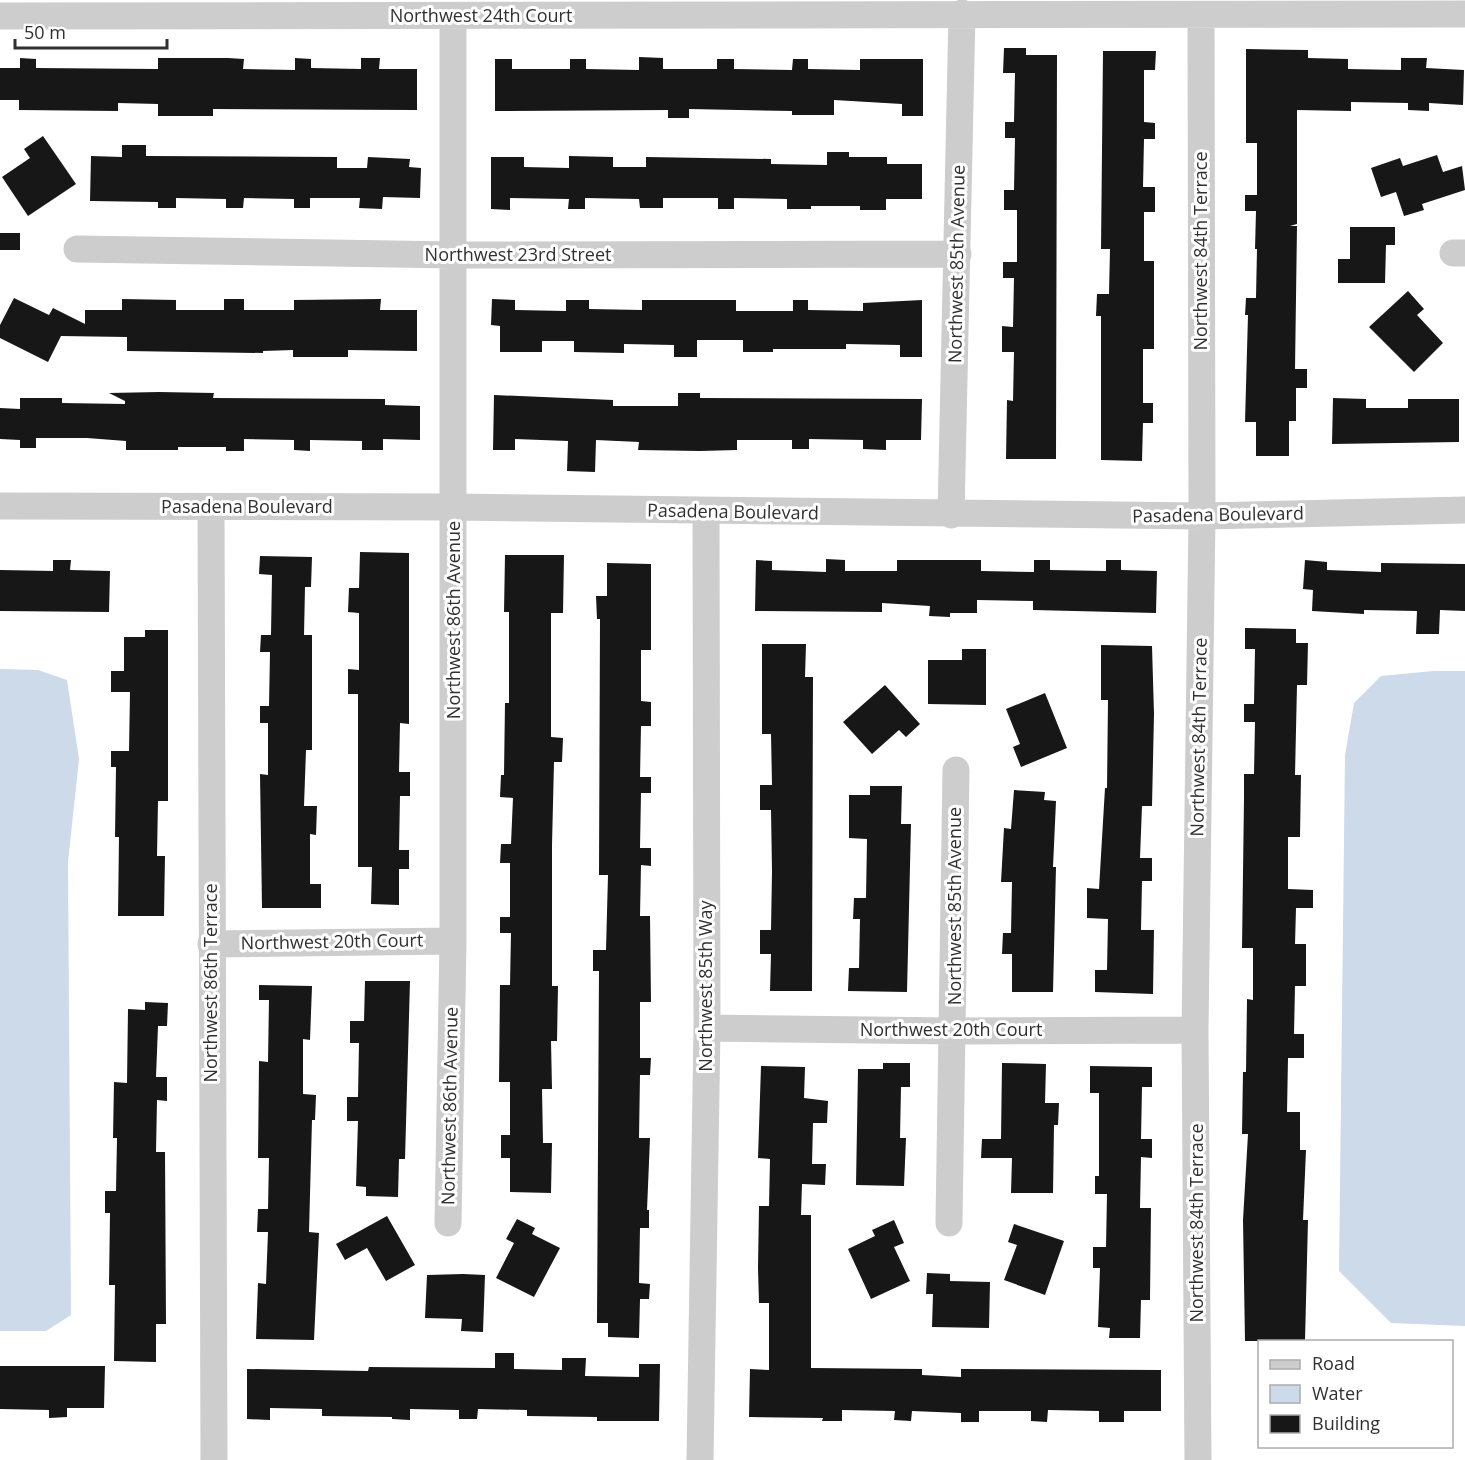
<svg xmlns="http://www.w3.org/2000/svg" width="1465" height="1460" font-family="'Open Sans',sans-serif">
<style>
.water{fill:#cddaea}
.building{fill:#171717}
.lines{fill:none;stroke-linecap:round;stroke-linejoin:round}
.minor{stroke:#cdcdcd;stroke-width:27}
.labels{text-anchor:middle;stroke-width:6;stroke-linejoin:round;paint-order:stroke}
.street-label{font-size:18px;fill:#303030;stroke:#fff}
</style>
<rect width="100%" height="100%" fill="#fff"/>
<path class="water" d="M0 669 38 670 67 680 79 759 68 862 71 1315 46 1331H0Z
M1433 671H1465V1326L1391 1323 1339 1271 1345 755 1354 703 1381 676Z"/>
<path class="building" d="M1004 48H1026V55H1057L1056 459H1006L1007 400 1013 401 1014 352H1002V326L1013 327 1014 278H1003V262H1017V210H1004V190H1014L1015 138H1005V122H1014L1015 73H1003Z
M1246 49 1308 50V58L1348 59V69L1401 70V58H1427L1426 68 1464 70 1463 105 1429 103V111L1408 110V103L1351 102V111L1297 110V224L1290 226H1297L1295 369H1307V388H1296V421H1289V456H1256V422H1245L1248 315H1245L1246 298H1256L1257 249H1255L1256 211H1245V195H1257V143H1246Z
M1103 51H1156L1155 70H1144V122L1155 123V139H1144L1143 187H1155V212H1144V261H1154V349H1143V403H1153V423H1143L1142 461 1101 460V316H1096L1097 294H1109L1110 249H1101Z
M639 57 663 58V69H717V59H734V69L792 70 793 59H808V69L860 70V59H923V116H902V104L834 100V115H792V111L689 109V118H668V110L495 111V59H512V69H570V59H586V69L639 70Z
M20 58 36 59V68L158 69V58H228L244 59 243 69 295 70V58L311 59V68L361 69V58H380L379 69H417V110L213 109V116H158V104L118 103V111L19 110V100H0V68H20Z
M43 136 76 184 28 216 2 177 30 158 24 149Z
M122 145H146V156L337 157V168H367L368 157 410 159 409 167 421 168 420 198 383 197 382 209 359 208 360 198H310V208H294V199L244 198 243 208H226V199L176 198V208H158V202L90 201 91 156 122 157Z
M827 152H849V157H887V164H922V199H886V210H860V206H811V209H787V199L734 198V209H718V198H663V208H640L639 199 585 198V209H568L569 199 510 198V210L491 209V157H524V167L569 168V156L613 157V167H646V157L771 159V164L827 165Z
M1437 155 1443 172 1462 166 1465 190 1422 204 1424 210 1404 216 1396 192 1381 197 1371 168 1400 158 1403 166Z
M1350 227H1395V245H1386L1385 283H1338V259H1350Z
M0 233H20V250H0Z
M1408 291 1424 309 1417 315 1443 343 1414 372 1369 327Z
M14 298 49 315 53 308 85 324V310H122V299L176 300V310H224V299H244V310H294V300L381 299 380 310H417V351L348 350V357H293V350L263 351V353L127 351V337L61 336 48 362 0 338V325Z
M492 299 515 300V310L566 311V300H589V309L642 310V300H736V311H793V300H808V310L863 311V303L922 300V357H900V345L846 344V349H773V352H743V340H697V357H674V345L624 344V353L574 352V341H542V352H500V326L491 325Z
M159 392 214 393 213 398 385 399V405L420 406V440L383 439V450H362V441L310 440V451L294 450V440L244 439V451H226V447H178V450H126V441L87 438H36V448H20V440L0 439V408L20 409V398H62V403L125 404V401L109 393Z
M678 393H700V398L922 399 921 440H886V450L863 449V440L809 439V449H792V440H737V450L700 451 638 450 639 442 596 440 595 472 567 471 568 441 515 439V450H493L494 395 613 400V406H678Z
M1333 398 1366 399V408H1408V399H1459V442L1332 444Z
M360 552 409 553V724L400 723 399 772H410V796H400L399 850H409V869H399V905L371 904 372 867H358V694H348V669L359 670V613L348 612 349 588H359Z
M505 555H564L563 613H551V737L563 738 562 762H554L552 845V986H558L557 1041H551L552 1089H542L543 1143H552L551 1193 510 1192V1158H501V1135H510V1082H499L500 985H510L511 933H500V917H510V863H500L501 844H511L513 798 500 797 501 775H504L505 703H509V612H504Z
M260 556 312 557 311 587H305L304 635H312V750H306L304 806H317L316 835 310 834V884H321V908H262L260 774 268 775V723H260V706H269L270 652H260L261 635H271L272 575 259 574Z
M826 559 845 560V571H897V560H981V571L1034 572V560H1050V570L1106 571V560H1121V570L1157 571 1156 613 1033 610V601L977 600V613H950V617L929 616 930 606 882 603V612L755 611 756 560 772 561V570L826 572Z
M53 560H71L70 570 110 571 109 612 0 611V570L53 571Z
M1305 560 1327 562V570L1381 572V563L1465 564V611L1440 610 1439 634H1416L1417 611 1364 610V614L1312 611 1313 590 1303 589Z
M607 563 651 564V650H641V701L651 702V726H641L640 777H651V793H641L640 848H651V866L641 865 640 916H650L651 1002H640V1058H651L650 1075H640L639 1138H650L647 1210H649V1228H640L639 1283 650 1284 649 1299H640L639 1338 608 1337V1323H597L599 971H593V950H606L608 875H599L600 619H597L596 596H607Z
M1245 628 1296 629V643H1308L1307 685H1297L1295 775H1301L1300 837H1288V889L1313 890V908H1296L1295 944H1306V986H1295L1294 1034H1304V1058H1288L1287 1112H1300V1150H1306L1303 1220H1308L1305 1341H1245L1243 1220 1248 1134H1242L1243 1072H1246L1247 999 1253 1000V948H1242L1244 798V774H1254L1255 722H1244V704H1254L1255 649H1245Z
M145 630H168V801H158L157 856H165L164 916H118L119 837H115L116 767H111V751H129L130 692H111V671H124V637H145Z
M762 644H806L805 677H813L812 991H770L771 954H760V930H771L772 871 771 810H760V785H772L771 734H762Z
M1101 645 1152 646 1154 714 1152 806H1142L1140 858H1152V881H1142L1141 930H1154L1153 994 1095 992V970H1107L1108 919 1087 918V888L1099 889 1105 788H1107L1108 700H1101Z
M962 649H986V705L928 704V660H962Z
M885 685 920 724 906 737 899 730 872 754 843 722Z
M1045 693 1067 748 1021 767 1013 747 1020 744 1006 709Z
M870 786H902L901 824H911L907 992 848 991 849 968H859L860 919H853L854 898H866L867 839 849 838V795H870Z
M1014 790 1045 792 1044 800 1056 801 1053 867H1056L1053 992H1012V954H1002L1003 933H1011L1012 882H1001L1004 828 1011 829Z
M365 981H410L405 1159H399L398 1197 366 1196V1187L356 1186 358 1121H347V1097H358L359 1043H350V1021H364Z
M259 985 312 986 310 1040 303 1039V1094L316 1095 315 1120H312L309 1232 319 1233 314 1340 256 1339 258 1283 266 1284 268 1232H257L258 1209H268L269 1158H258L259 1061 268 1062 269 1000H259Z
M145 1002 168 1003 167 1026H158L156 1077H167V1101L157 1100 156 1152H165L166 1324H156V1362L114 1361 115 1285H109L110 1213H105V1191H116L117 1138H113L114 1082 127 1083 128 1009 145 1010Z
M883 1063H910V1087H901L900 1138H906L904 1186 856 1185 858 1069H883Z
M1002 1063 1046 1064 1045 1103H1059L1058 1125H1054L1053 1193H1011L1012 1158H981L982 1139H1001Z
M761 1066 805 1067 804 1098 828 1101 827 1123H813L812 1164H826L825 1185 802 1184 801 1215H811V1368L922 1369V1375L961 1377V1369L1161 1370V1411H1124V1422H1099V1411L1048 1410 1047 1422 1031 1421V1411H979V1422H961V1413L912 1411 911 1421 894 1420 895 1411 842 1410V1421H822L823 1418 749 1417 750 1369 769 1370V1303H759L758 1268 759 1206H769L770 1159 758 1158Z
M1090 1066 1152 1067V1087H1142L1141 1139H1152V1158L1141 1157 1140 1208H1151L1150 1300H1141L1140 1338H1109L1110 1328 1098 1327 1100 1268H1093V1247H1106L1107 1194H1095V1176H1099V1093H1090Z
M387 1216 415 1265 386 1281 367 1248 345 1260 336 1244Z
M517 1219 535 1228 532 1234 560 1248 534 1297 496 1278 514 1243 506 1239Z
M894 1220 904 1243 894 1247 910 1281 871 1299 848 1249 875 1236 872 1230Z
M1014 1224 1064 1241 1045 1295 1004 1280 1017 1245 1008 1242Z
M927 1273 950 1274V1281L990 1282 989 1328 932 1327 933 1294H926Z
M463 1274 485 1275 483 1332 461 1331 462 1319 425 1318 427 1275Z
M495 1353H514V1369L562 1370V1358H586L585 1376 639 1377V1364H660L659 1421H597V1417L527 1416V1410L478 1409 477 1419H459V1410L410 1409V1420L392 1419V1417L322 1416V1409L270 1408V1420L247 1419V1369L368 1371 369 1367 495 1368Z
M0 1366H105L104 1408H67V1417L49 1418V1410L0 1409Z"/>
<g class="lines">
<path class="minor" d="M0 16 1465 14
M77 249 454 255 958 254
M1453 253H1465
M0 506 455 507 1202 516 1465 510
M211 507 214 1460
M951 515 962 13
M211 944 453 941
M707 1028 954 1031 1195 1030
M448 1223 453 941V17
M949 1223 956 770
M700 1460 707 1028 706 512
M1198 1460 1195 1030 1202 516 1201 15"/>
</g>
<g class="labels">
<g class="street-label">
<text x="481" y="22">Northwest 24th Court</text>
<text transform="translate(1201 251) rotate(-90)" y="6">Northwest 84th Terrace</text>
<text x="518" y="261">Northwest 23rd Street</text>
<text transform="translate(957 264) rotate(-89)" y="6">Northwest 85th Avenue</text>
<text x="247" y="513">Pasadena Boulevard</text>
<text transform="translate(733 512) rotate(1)" y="6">Pasadena Boulevard</text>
<text transform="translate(1218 515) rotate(-1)" y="6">Pasadena Boulevard</text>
<text transform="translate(454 620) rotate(-90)" y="6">Northwest 86th Avenue</text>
<text transform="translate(1199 737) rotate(-89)" y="6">Northwest 84th Terrace</text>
<text transform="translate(955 906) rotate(-90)" y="6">Northwest 85th Avenue</text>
<text transform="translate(332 942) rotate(-1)" y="6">Northwest 20th Court</text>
<text transform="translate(211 983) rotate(-90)" y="6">Northwest 86th Terrace</text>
<text transform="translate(706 986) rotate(-90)" y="6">Northwest 85th Way</text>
<text x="951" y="1036">Northwest 20th Court</text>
<text transform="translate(450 1106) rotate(-89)" y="6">Northwest 86th Avenue</text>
<text transform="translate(1197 1223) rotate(-90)" y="6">Northwest 84th Terrace</text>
</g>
</g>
<rect x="1258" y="1340" width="195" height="108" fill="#ffffff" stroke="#acacac" stroke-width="1.5"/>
<rect x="1270" y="1360" width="30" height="9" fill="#cdcdcd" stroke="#acacac" stroke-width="1.5"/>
<text x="1312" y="1370" font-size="18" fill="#303030">Road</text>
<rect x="1270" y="1385" width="30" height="18" fill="#cddaea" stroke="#acacac" stroke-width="1.5"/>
<text x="1312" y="1400" font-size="18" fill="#303030">Water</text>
<rect x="1270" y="1415" width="30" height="18" fill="#171717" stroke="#acacac" stroke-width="1.5"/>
<text x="1312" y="1430" font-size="18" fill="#303030">Building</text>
<path d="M15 39v9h152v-9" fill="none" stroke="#303030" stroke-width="3"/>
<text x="24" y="39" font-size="18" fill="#303030" stroke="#ffffff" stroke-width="4.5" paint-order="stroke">50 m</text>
</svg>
